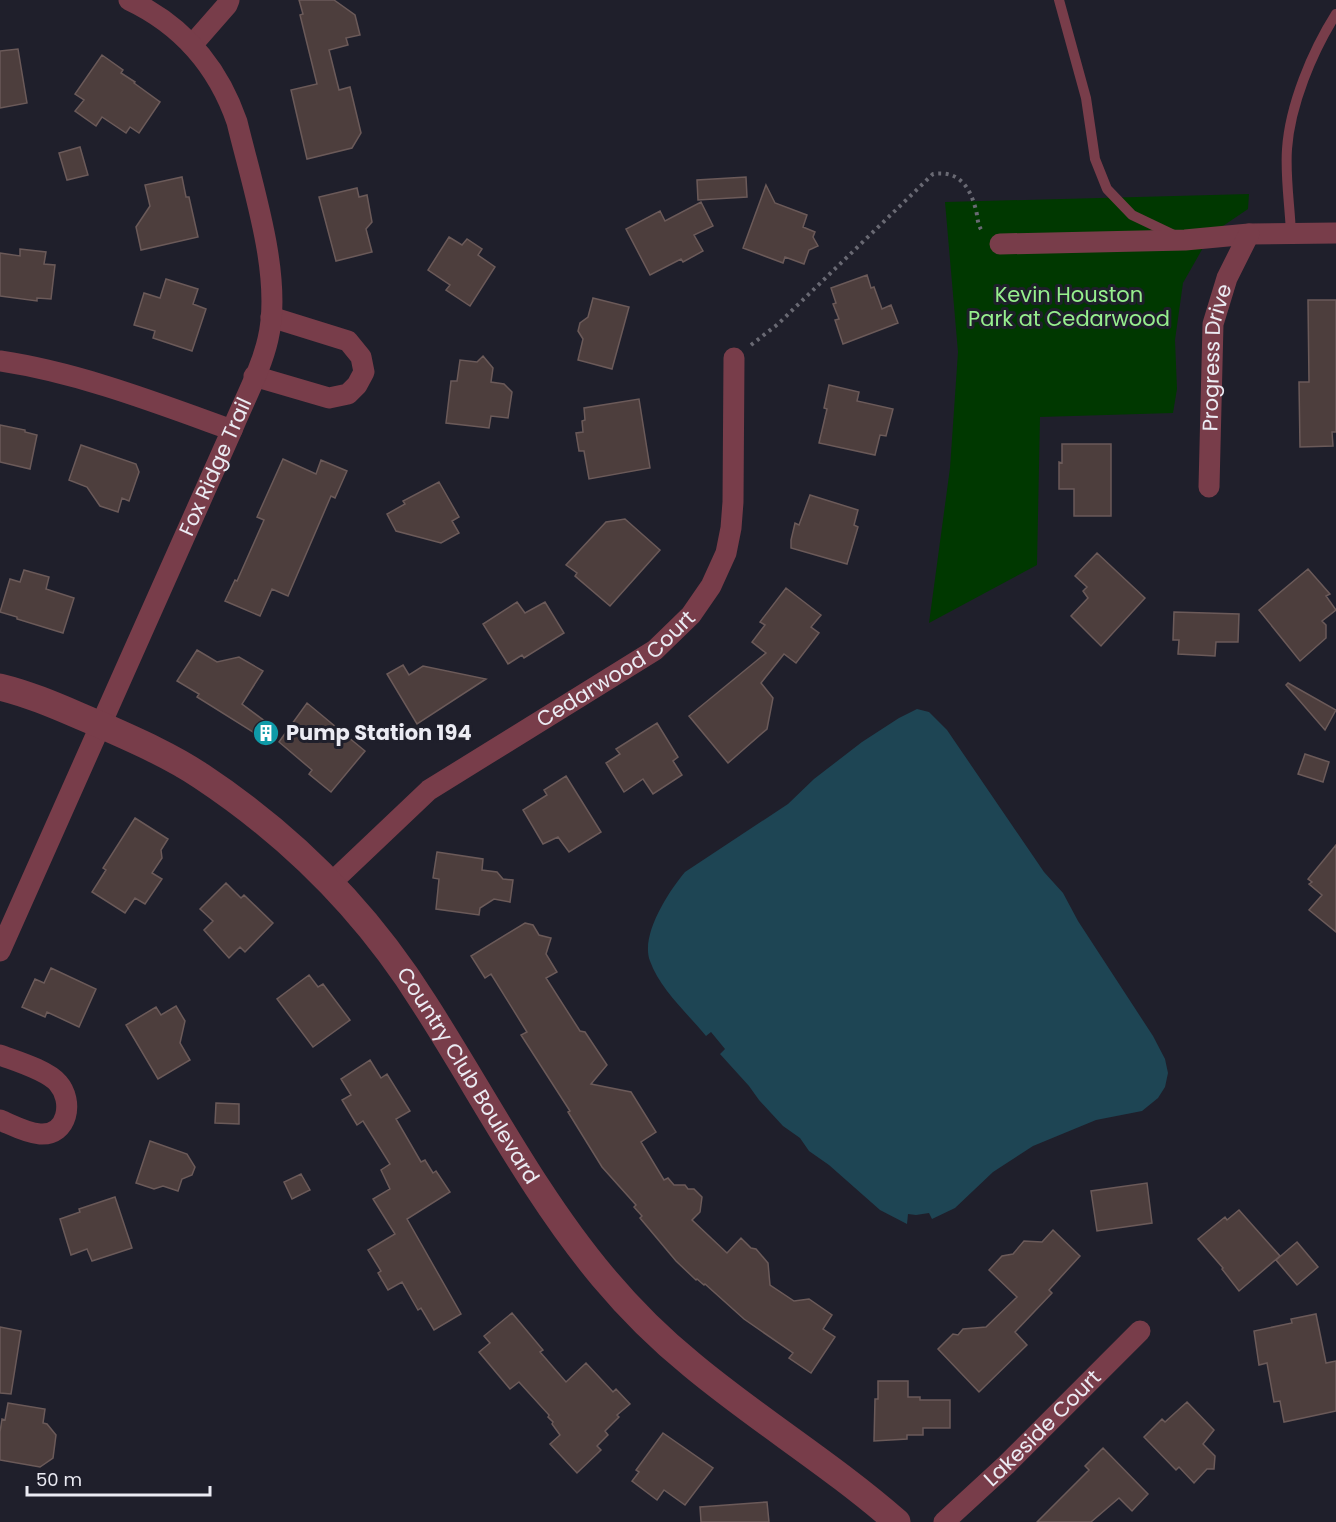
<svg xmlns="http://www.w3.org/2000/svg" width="1336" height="1522" font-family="Poppins,sans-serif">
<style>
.green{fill:#003800}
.water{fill:#1e4554}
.building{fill:#4d3e3d;stroke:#6b5a59;stroke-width:1.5}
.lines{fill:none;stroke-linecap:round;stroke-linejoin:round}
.path{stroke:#696973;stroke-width:4;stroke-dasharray:3 4.5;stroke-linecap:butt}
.service{stroke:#783d4a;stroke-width:10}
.minor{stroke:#783d4a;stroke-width:21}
.tertiary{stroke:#783d4a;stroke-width:27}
.labels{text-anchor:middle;stroke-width:6;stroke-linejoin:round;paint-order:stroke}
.park-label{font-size:21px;fill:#96ef8d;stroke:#1f1f2b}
.street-label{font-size:21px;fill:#ebebf3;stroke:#1f1f2b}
.poi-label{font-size:21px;font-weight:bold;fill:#ebebf3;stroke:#1f1f2b;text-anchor:start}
</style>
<rect width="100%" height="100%" fill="#1f1f2b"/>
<path class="green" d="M1249 194 1248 209 1220 228 1204 246 1183 283 1175 340 1177 389 1173 413 1040 417 1037 565 929 623 950 468 958 352 945 202Z"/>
<path class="water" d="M917 709 929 712 947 730 1044 872 1063 893 1078 921 1153 1036 1165 1059 1168 1073 1165 1087 1158 1098 1142 1111 1096 1120 1033 1146 993 1172 955 1208 932 1219 929 1213 916 1215 908 1214 907 1224 880 1210 829 1165 809 1151 800 1138 783 1126 759 1100 749 1086 720 1054 725 1049 711 1032 706 1036C687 1013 660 989 650 961 640 935 669 891 685 872L788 804 814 779 862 742 899 718Z"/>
<path class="building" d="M299 0H334L355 15 360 35 346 38 348 45 329 50 339 90 350 87 361 133 352 148 307 159 291 90 317 84 300 15 303 14Z
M18 49 27 103 0 108V51Z
M102 55 123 70 121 73 135 82 134 83 160 102 139 133 130 127 126 133 102 117 96 126 75 111 84 100 75 94Z
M80 147 88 175 67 180 59 153Z
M182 177 186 197H189L198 237 141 250 136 227 150 206 145 185Z
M746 177 747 197 698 200 697 180Z
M766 185 775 203 807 215 803 227 815 232 813 237 818 246 809 250 804 264 785 257 783 263 743 248Z
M357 188 359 197 367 195 372 222 366 229 372 252 336 261 319 197Z
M701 202 713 226 694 235 703 251 683 262 681 259 650 275 626 229 660 211 665 221Z
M449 237 462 245 467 239 482 249 478 255 495 267 470 306 446 290 450 285 428 270Z
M20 249 46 252 44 264 55 265 51 299 37 298V301L0 296V253L20 256Z
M867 275 871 288 874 287 882 309 891 305 898 323 843 344 835 320 839 319 833 304 836 303 831 288Z
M166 279 198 289 193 304 206 309 192 351 153 338 155 331 134 325 144 293 160 298Z
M593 298 629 307 612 369 578 360 583 339 578 331 580 323 588 317Z
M1308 300H1336V432H1332L1333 446 1300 447 1299 382H1309Z
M483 356 493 368 491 382 504 384 512 392 508 418 491 416 489 428 446 423 451 381H457L460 360 477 362Z
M829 385 859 392 857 401 893 409 886 436 880 435 875 455 819 443 827 409 824 408Z
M639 399 650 468 589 479 584 451H579L576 433 583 432 582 421 585 420 584 408Z
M0 425 25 430V432L37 435 30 469 0 462Z
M1062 444H1111V516H1074V489H1059V462L1062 463Z
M81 445 136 464 139 472 129 501 122 498 118 512 100 506 87 487 69 480Z
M283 459 316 474 321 460 347 471 335 498 331 496 288 596 272 589 260 616 225 601 235 580 237 581 264 520 257 517Z
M439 482 459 517 452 521 459 533 441 543 396 531 387 514 405 504 403 501Z
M810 495 858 510 854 525 858 527 847 564 791 548V540L795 523 799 525Z
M625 519 660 550 610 606 575 576 577 573 566 565 606 522Z
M1097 553 1145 598 1101 646 1071 616 1088 598 1083 591 1087 587 1075 576Z
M1308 569 1330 594 1326 596 1336 610 1322 621 1326 625V638L1300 661 1259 610Z
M24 570 49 577 46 589 74 598 63 633 17 619V617L0 612 10 579 20 582Z
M786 588 821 615 811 627 819 633 796 663 784 654 761 683 773 698 767 729 728 763 689 716 766 653 752 642 765 625 760 622Z
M517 602 525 613 545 602 564 633 524 658 522 655 508 664 483 624Z
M1174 612 1239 614 1238 642H1216L1215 656 1178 654 1179 640H1173Z
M197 650 217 662 239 657 263 671 242 704 274 728 266 740 197 697 199 694 177 681Z
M403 665 409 675 423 666 486 679 417 724 387 674Z
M1288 683 1336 710 1325 730 1286 685Z
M307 703 365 751 331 792 309 774 312 770 279 742Z
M657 723 678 757 673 761 682 775 653 794 643 779 624 792 606 763 620 754 616 749Z
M1305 754 1329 762 1323 782 1298 774Z
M566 776 601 832 569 852 558 837 543 844 523 810 547 795 544 790Z
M135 818 168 839 161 850 162 858 152 873 162 879 145 904 135 898 125 913 92 892 106 870 103 868Z
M1336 845V932L1309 910 1322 895 1309 884 1312 882 1308 879Z
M437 852 483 859 482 870 497 872 503 879 513 880 510 902 494 899 480 908 479 915 436 909 439 879 433 878Z
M226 883 241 898 244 895 273 923 245 952 240 947 229 958 204 930 213 921 200 909Z
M525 923 533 925 539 935 551 938 546 954 557 972 546 978 580 1031 585 1032 607 1065 591 1084 631 1092 656 1132 641 1142 664 1180 668 1178 674 1185H685L688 1189H694L702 1197 700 1212 692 1220 727 1253 741 1238 751 1248 756 1249 768 1263 770 1285 794 1301 809 1299 832 1315 823 1329 835 1337 811 1373 789 1358 793 1353 744 1319 705 1284 704 1285 697 1279 696 1280 676 1261 640 1218 642 1216 634 1207 636 1205 602 1167 568 1112 570 1111 521 1035 527 1032 491 974 485 978 471 956Z
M51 968 96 989 79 1027 47 1012 45 1017 22 1007 35 979 44 983Z
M309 975 318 987 323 984 350 1020 313 1047 277 999Z
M176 1006 185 1021 180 1043 190 1060 158 1079 126 1025 156 1007 161 1015Z
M370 1060 381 1078 387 1074 410 1111 396 1119 421 1162 425 1160 433 1173 436 1171 450 1192 407 1219 461 1314 434 1330 421 1308 418 1310 402 1282 388 1290 378 1273 381 1271 368 1250 395 1234 373 1199 390 1189 381 1170 390 1164 363 1121 357 1125 342 1100 351 1095 341 1079Z
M216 1103 239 1104V1124L215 1123Z
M150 1141 187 1154 195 1167 192 1175 182 1179 178 1191 163 1186 154 1189 136 1183Z
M301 1174 310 1190 292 1199 284 1182Z
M1147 1183 1152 1223 1097 1231 1091 1191Z
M115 1197 132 1248 92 1261 87 1249 71 1255 60 1219 80 1212 79 1209Z
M1239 1210 1280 1256 1239 1291 1222 1269 1223 1268 1198 1239 1225 1217 1227 1220Z
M1053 1230 1080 1256 1049 1290 1052 1293 1015 1332 1027 1345 979 1392 938 1349 953 1334 958 1335 963 1329 986 1327 1017 1297 989 1270 1002 1256 1013 1254 1024 1241 1042 1242Z
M1297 1242 1318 1267 1297 1285 1276 1260Z
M512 1313 543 1350 540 1352 566 1382 586 1363 613 1392 616 1389 630 1404 617 1415 619 1417 605 1431 608 1435 597 1446 601 1450 577 1473 550 1444 560 1435 552 1424 553 1422 548 1417 549 1415 519 1382 510 1389 479 1352 490 1343 484 1336Z
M1316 1314 1326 1363 1336 1361V1411L1284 1422 1280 1401 1274 1402 1267 1363 1259 1365 1254 1331 1292 1323 1291 1319Z
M0 1327 21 1331 11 1394 0 1393Z
M878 1381H908V1397H920V1400H950V1428H923V1435H907V1439L874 1441 875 1399H878Z
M1187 1402 1214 1430 1203 1444 1215 1456 1214 1469H1207L1194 1483 1179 1467 1176 1470 1144 1437 1162 1419 1165 1422Z
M8 1403 45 1409 43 1423 47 1424 56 1435 53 1458 40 1467 0 1460V1432L2 1419 5 1420Z
M663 1433 713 1468 685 1505 664 1490 657 1500 632 1481 639 1472 636 1470Z
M1103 1448 1148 1494 1132 1511 1119 1498 1091 1522H1037L1089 1470 1085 1466Z
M767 1502 769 1522H701L700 1507Z"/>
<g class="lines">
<path class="path" d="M751 345 778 324 933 174C959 170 970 187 976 210 978 218 977 225 983 232"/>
<path class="service" d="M1059 0 1086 98 1095 159 1107 189 1132 215 1176 236
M1291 234C1290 206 1285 177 1287 149 1290 105 1312 52 1336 14"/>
<g class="minor">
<path d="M192 45 227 5 229 0"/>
<path d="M1000 244 1185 240 1249 234 1336 233"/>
<path d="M0 361C80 373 157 403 232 430"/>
<path d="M254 376 329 398 348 394 357 385 364 372 361 357 348 341 271 317"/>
<path id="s1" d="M1209 487 1213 324 1227 278 1249 234"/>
<path id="s2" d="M331 883 429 790 655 650 691 615 711 586 726 553 731 528 733 502 734 358"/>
<path id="s3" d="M0 951 232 430C244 400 261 370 268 339 283 276 252 185 237 122 218 67 182 25 129 0"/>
<path d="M0 1055C16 1061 47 1070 58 1083 74 1101 68 1136 40 1134 26 1133 12 1125 0 1120"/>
<path id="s4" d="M944 1522 1006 1465 1140 1331"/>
</g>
<path class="tertiary" id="s5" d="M0 687C33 695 63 709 94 722 130 738 168 754 201 776 290 835 367 912 424 1003 482 1093 534 1195 603 1277 629 1308 660 1339 692 1365 758 1420 832 1465 897 1522"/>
</g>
<defs>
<g id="building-disc" transform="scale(1.35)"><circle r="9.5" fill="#0f9aa8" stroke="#1f1f2b"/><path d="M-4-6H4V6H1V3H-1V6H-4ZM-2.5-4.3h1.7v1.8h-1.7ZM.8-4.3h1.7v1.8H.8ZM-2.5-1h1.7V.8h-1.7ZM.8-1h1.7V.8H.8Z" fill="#fff"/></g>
</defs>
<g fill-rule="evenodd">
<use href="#building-disc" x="266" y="733"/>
</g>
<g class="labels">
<g class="park-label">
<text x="1069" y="302">Kevin Houston<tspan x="1069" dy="24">Park at Cedarwood</tspan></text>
</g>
<g class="street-label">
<text dy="7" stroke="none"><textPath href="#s1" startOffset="130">Progress Drive</textPath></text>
<text dy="7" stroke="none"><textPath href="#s3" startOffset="530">Fox Ridge Trail</textPath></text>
<text dy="7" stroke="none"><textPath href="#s2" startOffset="358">Cedarwood Court</textPath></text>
<text dy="7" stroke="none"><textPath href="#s5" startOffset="626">Country Club Boulevard</textPath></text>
<text dy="7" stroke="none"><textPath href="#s4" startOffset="136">Lakeside Court</textPath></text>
</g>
<g class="poi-label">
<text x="286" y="740">Pump Station 194</text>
</g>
</g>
<path d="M27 1486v9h183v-9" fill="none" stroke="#ebebf3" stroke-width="3"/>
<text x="36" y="1486" font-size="18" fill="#ebebf3" stroke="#1f1f2b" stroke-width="4.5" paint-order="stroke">50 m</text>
</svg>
